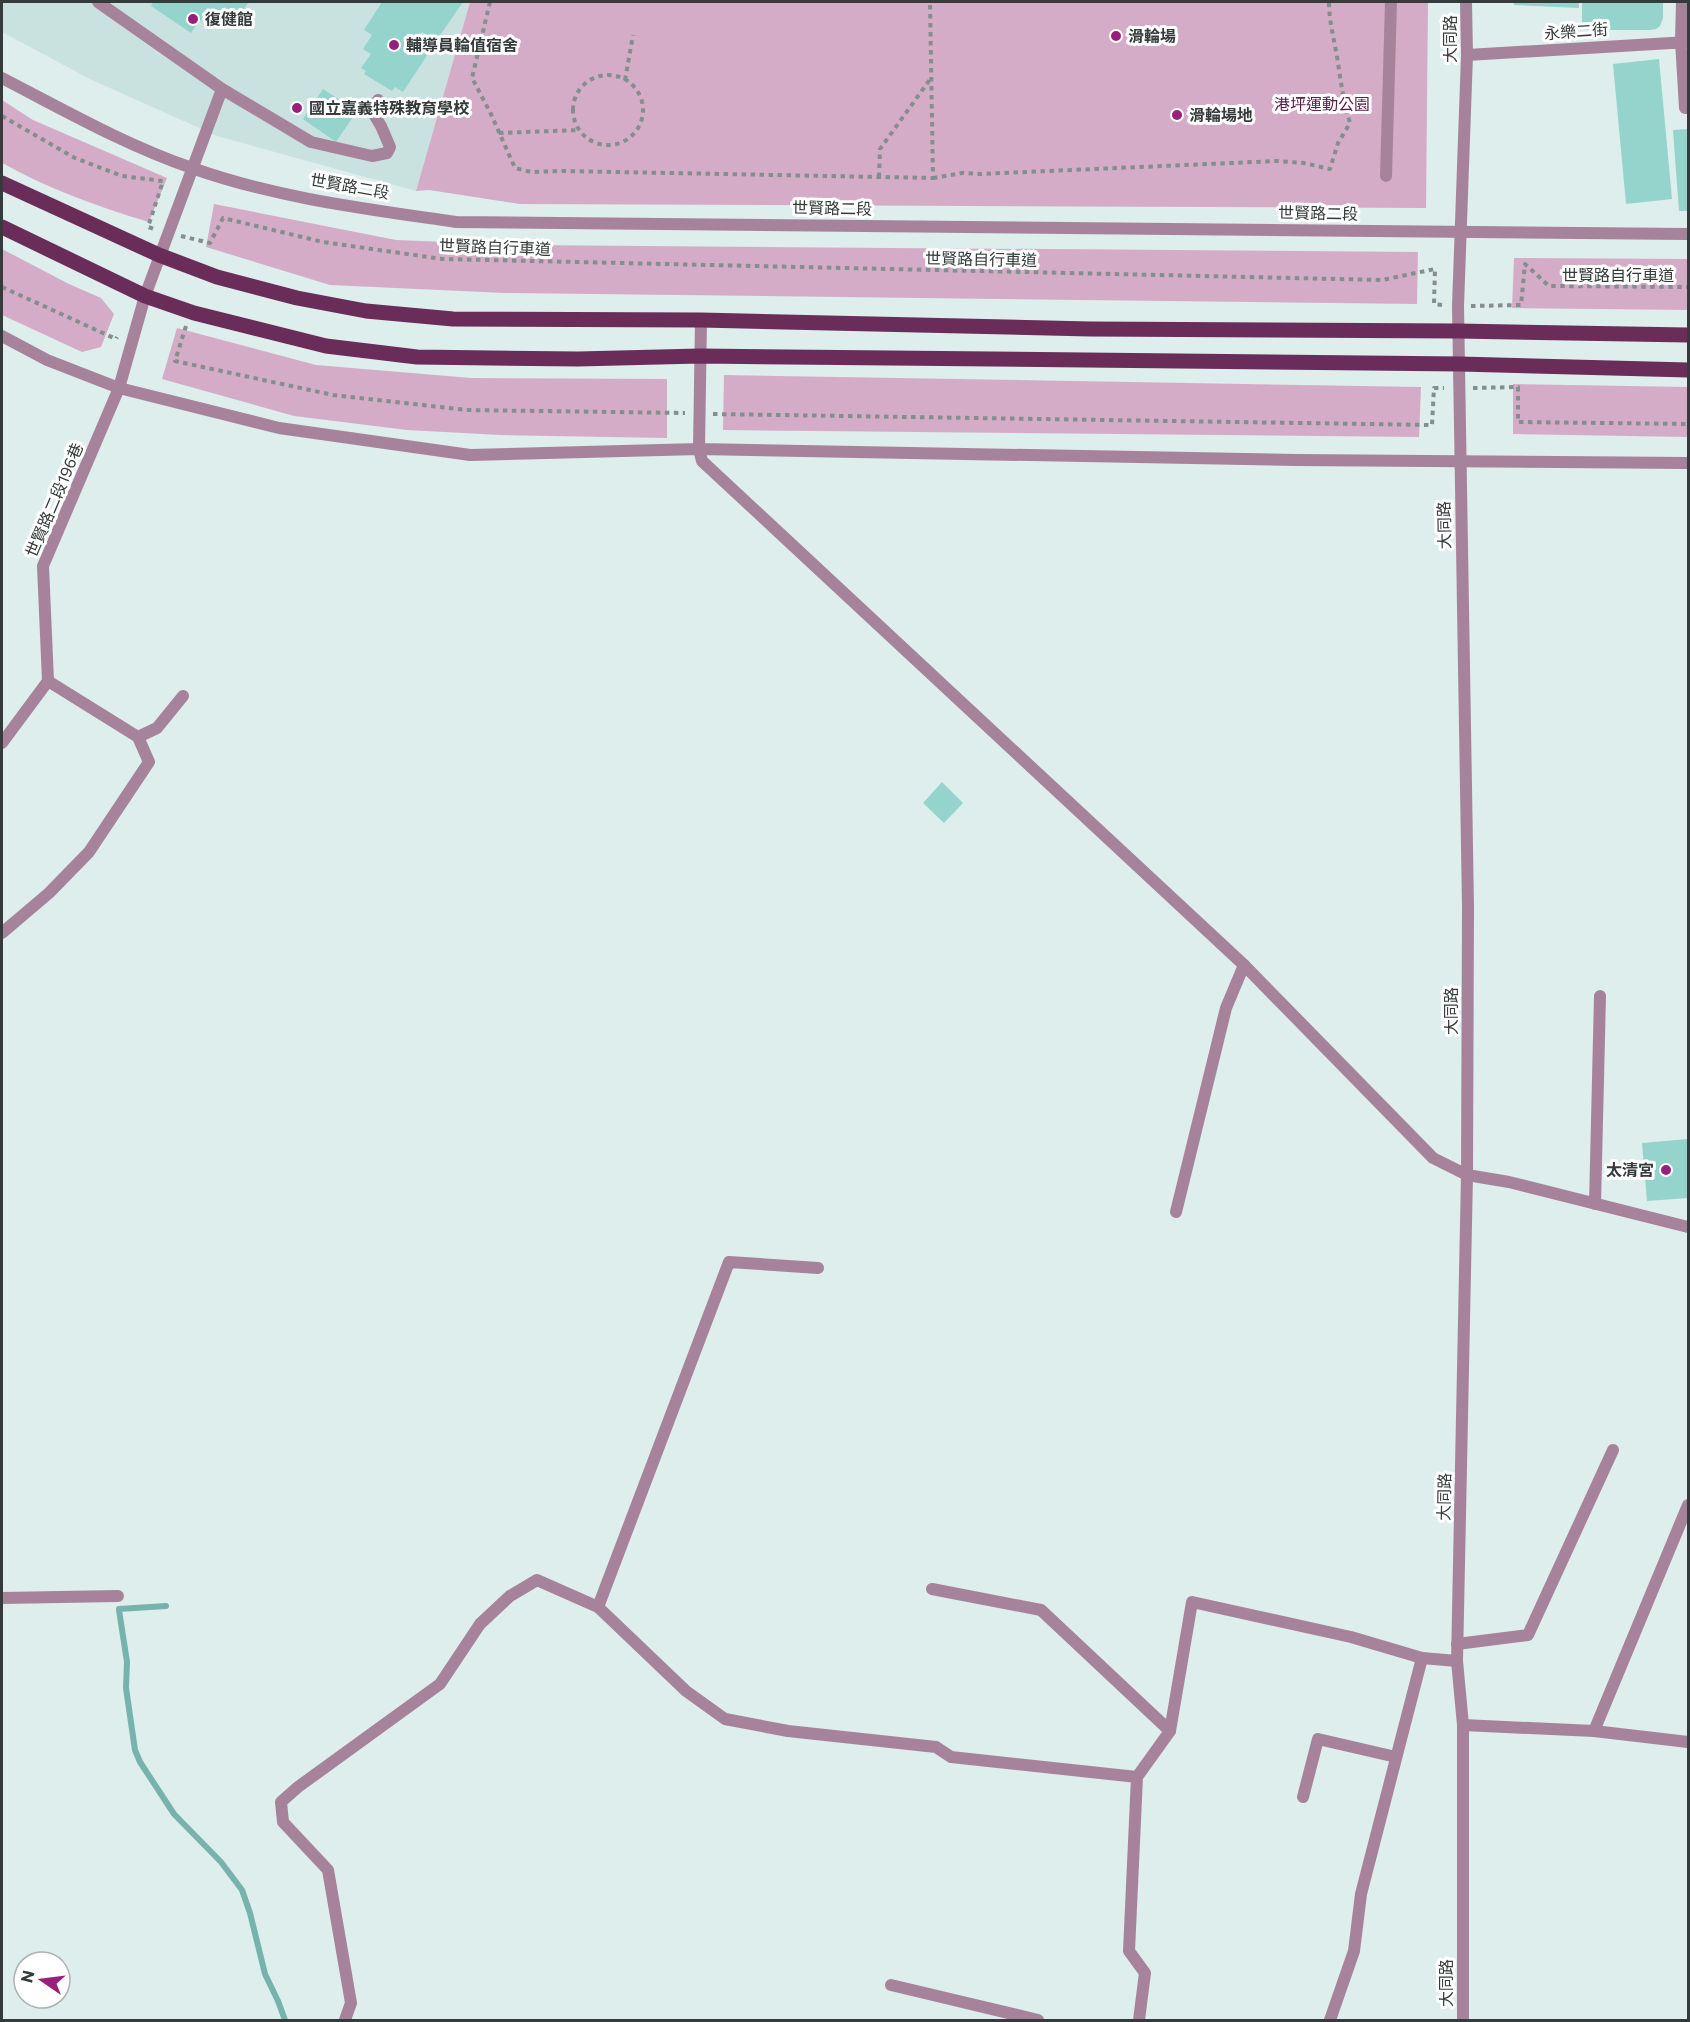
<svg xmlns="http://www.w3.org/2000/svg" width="1690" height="2022" font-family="Commissioner,'Noto Sans TC',sans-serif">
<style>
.built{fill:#c9e2df}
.green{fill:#d5acc7}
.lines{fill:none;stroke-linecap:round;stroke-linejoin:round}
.stream{stroke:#76b3ad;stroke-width:6}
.building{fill:#95d4cd}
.path{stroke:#838e8d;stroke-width:4;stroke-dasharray:4.5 4.5;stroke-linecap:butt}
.service{stroke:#a7839b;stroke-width:12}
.minor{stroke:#a7839b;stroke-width:12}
.tertiary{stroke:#a7839b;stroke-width:12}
.primary{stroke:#6a2d5a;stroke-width:15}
.poi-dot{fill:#97207c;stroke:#fff;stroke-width:2}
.labels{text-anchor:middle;stroke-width:6;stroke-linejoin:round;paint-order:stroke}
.poi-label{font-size:16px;font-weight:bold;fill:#343b3a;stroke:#fff;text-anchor:start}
.street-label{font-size:16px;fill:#343b3a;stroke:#fff}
.park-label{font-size:16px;fill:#572249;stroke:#fff}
</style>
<rect width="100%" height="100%" fill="#ddeeec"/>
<path class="built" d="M2 2H470L416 191 217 136 90 79 2 32Z"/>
<path class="green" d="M470 2H1428L1426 208 520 204 429 190 416 191Z
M2 100 33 120 167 178 149 222C98 207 47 188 2 163Z
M214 204 396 240 522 245 1418 252 1417 304 505 293 330 285 206 247Z
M2 249 69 284 101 298 114 314 101 347 82 352 2 315Z
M1514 258 1688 259V310L1512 308Z
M177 328 316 365 471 378 667 379V438L500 435 407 430 294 416 162 379Z
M724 375 1421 387 1419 437 723 430Z
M1513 384 1688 387V437L1513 434Z"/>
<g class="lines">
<path class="stream" d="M119 1609 166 1606
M119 1610 127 1662 126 1688 135 1750 140 1762 174 1814 221 1862 242 1890 250 1913 265 1974 278 2001 285 2020"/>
</g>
<path class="building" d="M153 2H249L238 17 224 7 210 28 200 20 191 33 151 6Z
M382 2H463L436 41 422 32 415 41 430 51 403 92 395 87 392 91 364 74 366 71 361 68 371 54 363 49 372 35 364 30Z
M1514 2H1579V8L1514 5Z
M1582 2H1663V18L1660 26 1656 29 1650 30H1582Z
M1659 59 1672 199 1626 204 1613 64Z
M323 89 357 111 336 142 303 119Z
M1688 129V211H1679L1673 130Z
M942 782 963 803 944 823 923 803Z
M1688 1139V1198L1647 1201 1642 1143Z"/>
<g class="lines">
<path class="path" d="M490 2 472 78 490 112 515 168 531 172 564 171 933 178 930 2
M573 110a35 35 0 1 1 70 0a35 35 0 1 1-70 0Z
M625 80 633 35
M2 116 75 158 122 176 163 181 148 227 154 229
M499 133 579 130
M879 177 880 149 931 78
M933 178 962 173 980 174 1277 161 1304 163 1330 169 1338 143 1350 123C1344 102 1341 84 1338 63 1335 42 1329 23 1329 2
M181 236 210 243 223 218 323 242 442 259 1382 280 1435 269 1434 304 1443 305
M2 287 116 339 117 337
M1471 306 1521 305 1525 264 1549 286 1688 287
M186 326 175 361 333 395 466 410 685 413
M1473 388 1518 387V422L1688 424
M713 414 1432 425 1434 388H1444"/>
<path class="service" d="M222 89 311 142 372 156 387 153 390 147 381 126 375 116 378 100
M1386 176 1391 2
M138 737 157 728 183 696
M2 743 48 681
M2 933 49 893 89 852 149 762 138 737 48 681 43 566 119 388 145 296 222 89 98 2
M1467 1175 1509 1182 1688 1227
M1595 1204 1600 996
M1176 1212 1226 1008 1244 965
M932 1589 1041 1610 1170 1731
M2 1598 118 1596
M1457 1644 1528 1635 1613 1450
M1594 1731 1688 1505
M1303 1797 1318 1739 1396 1757
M345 2020 351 2003 328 1870 283 1822 281 1802 298 1787 440 1684 480 1624 510 1596 537 1580 598 1607 729 1262 818 1268
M1330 2020 1354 1951 1361 1894 1422 1658 1457 1661"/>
<path class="minor" d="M1682 2 1681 41 1685 108H1688
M1467 55 1688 42
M2 78C64 110 125 145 192 168 276 198 368 209 456 222L1688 234
M701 320 699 449 702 461 1244 965 1433 1158 1467 1175
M2 336 47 360 119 388 279 428 470 455 699 449 1296 460 1688 463
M598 1607 686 1691 725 1719 788 1731 936 1747 951 1757 1137 1777
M1463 1725 1594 1731 1688 1742
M891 1985 1038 2020
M1139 2020 1145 1973 1129 1951 1137 1777 1170 1731 1192 1602 1351 1637 1422 1658"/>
<path class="tertiary" d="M1463 2020V1725L1457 1661 1467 1175 1468 907 1458 306 1467 55 1466 2"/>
<path class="primary" d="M2 183 159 255 217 277 297 298 366 311 453 319 701 320 1090 329 1458 331 1688 335
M2 227 145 296 194 313 326 346 417 357 578 359 700 356 1460 364 1688 370"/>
</g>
<g class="poi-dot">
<circle cx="193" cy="19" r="6"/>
<circle cx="1116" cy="36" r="6"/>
<circle cx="394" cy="45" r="6"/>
<circle cx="297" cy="108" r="6"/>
<circle cx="1177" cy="115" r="6"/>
<circle cx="1666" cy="1170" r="6"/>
</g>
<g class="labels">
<g class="poi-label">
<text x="205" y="25">復健館</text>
<text x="1128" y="42">滑輪場</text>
<text x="406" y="51">輔導員輪值宿舍</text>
<text x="309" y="114">國立嘉義特殊教育學校</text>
<text x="1189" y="121">滑輪場地</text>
<text x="1654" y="1176" text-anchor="end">太清宮</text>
</g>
<g class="street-label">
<text transform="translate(1576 31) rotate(-4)" y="6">永樂二街</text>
<text transform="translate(1450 39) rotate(-90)" y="6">大同路</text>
<text transform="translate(350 186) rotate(10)" y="6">世賢路二段</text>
<text transform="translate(832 208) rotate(1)" y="6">世賢路二段</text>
<text transform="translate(1318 213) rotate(1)" y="6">世賢路二段</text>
<text transform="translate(495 247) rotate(2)" y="6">世賢路自行車道</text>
<text transform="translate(981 259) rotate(1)" y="6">世賢路自行車道</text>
<text x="1618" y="281">世賢路自行車道</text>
<text transform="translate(54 500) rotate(-67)" y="6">世賢路二段196巷</text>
<text transform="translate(1444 525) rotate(-91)" y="6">大同路</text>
<text transform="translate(1451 1011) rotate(-90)" y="6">大同路</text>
<text transform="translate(1444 1497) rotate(-89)" y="6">大同路</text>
<text transform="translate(1446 1983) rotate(-90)" y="6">大同路</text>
</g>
<g class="park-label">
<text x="1322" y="110">港坪運動公園</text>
</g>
</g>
<rect width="1690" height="2022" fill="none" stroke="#343b3a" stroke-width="6"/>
<g transform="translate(42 1980) rotate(284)"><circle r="28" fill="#ffffff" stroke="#aeb1b0" stroke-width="1.5"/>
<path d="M0-4.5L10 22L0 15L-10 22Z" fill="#97207c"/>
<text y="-9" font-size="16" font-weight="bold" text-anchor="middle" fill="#343b3a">N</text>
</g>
</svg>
